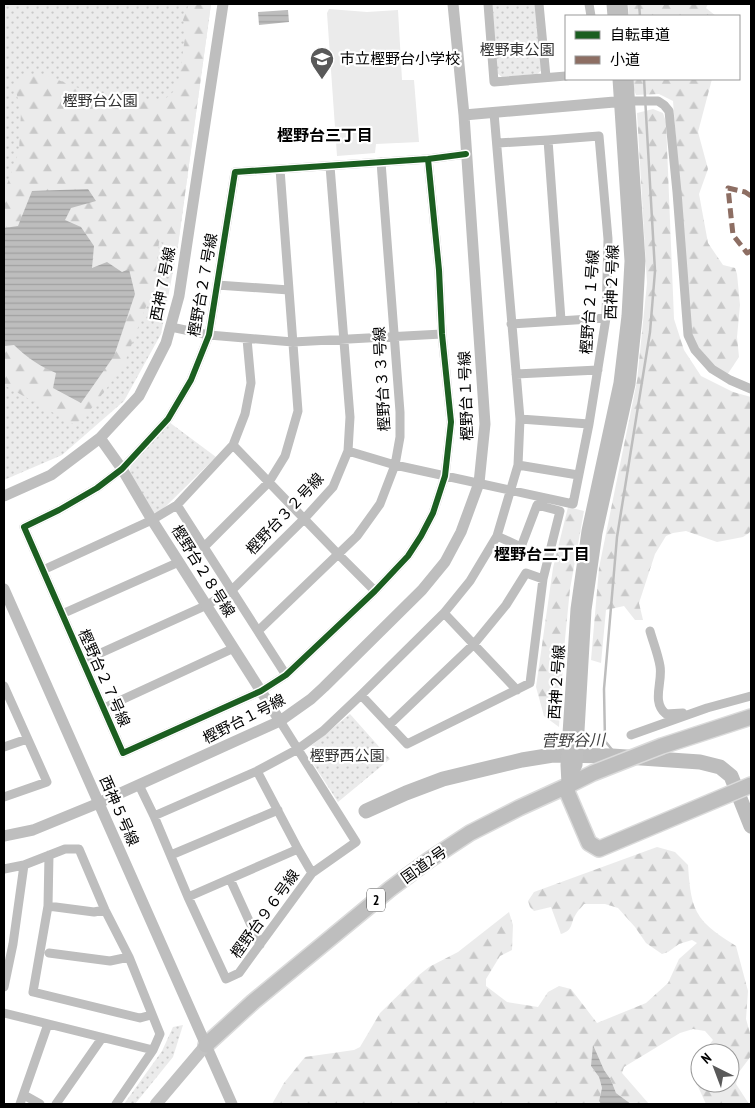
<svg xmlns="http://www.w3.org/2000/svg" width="755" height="1108" font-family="'PT Sans Narrow','Noto Sans JP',sans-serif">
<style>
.grass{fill:url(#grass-dots)}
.forest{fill:url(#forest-firs)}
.pitch{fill:#ebebeb}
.water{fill:url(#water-rules)}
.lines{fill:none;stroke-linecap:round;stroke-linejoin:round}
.stream{stroke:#bdbdbd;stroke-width:2.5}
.river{stroke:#bdbdbd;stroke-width:15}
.trunk-casing{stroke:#dbdbdb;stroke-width:18}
.minor{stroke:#bebebe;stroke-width:9}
.tertiary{stroke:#bebebe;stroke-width:11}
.secondary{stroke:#c2c2c2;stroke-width:12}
.trunk{stroke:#bebebe;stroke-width:15}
.quiet{stroke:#8d6e63;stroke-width:5;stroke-dasharray:10 5;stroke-linecap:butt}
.cycleway-casing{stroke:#fff;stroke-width:9}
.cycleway{stroke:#1b5e20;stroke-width:6}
.labels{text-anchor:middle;stroke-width:4.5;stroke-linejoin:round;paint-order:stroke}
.shield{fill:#fff;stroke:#4c4c4c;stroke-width:1}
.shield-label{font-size:14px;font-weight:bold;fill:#000}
.park-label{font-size:15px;fill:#313131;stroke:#fff}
.poi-label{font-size:15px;fill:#000;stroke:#fff;text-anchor:start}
.street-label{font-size:15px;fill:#000;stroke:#fff}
.neighbourhood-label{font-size:16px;font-weight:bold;fill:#000;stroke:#fff}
.water-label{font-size:16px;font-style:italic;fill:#424242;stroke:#fff}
</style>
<defs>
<pattern id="grass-dots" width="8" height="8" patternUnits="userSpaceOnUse" patternTransform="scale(1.25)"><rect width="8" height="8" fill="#ebebeb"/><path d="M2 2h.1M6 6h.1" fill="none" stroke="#c8c8c8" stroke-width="1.8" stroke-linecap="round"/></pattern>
<pattern id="forest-firs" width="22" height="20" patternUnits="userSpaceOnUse" patternTransform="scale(1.25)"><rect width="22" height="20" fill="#ebebeb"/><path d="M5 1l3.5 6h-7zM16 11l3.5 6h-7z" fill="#c8c8c8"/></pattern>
<pattern id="water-rules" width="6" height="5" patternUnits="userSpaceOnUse" patternTransform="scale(1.25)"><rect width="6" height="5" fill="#bdbdbd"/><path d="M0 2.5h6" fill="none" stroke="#a1a1a1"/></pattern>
</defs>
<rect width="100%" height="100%" fill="#fff"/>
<path class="grass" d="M4 4H211L178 245 161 334 124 401 62 455 4 480Z
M492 4H536L542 70 537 74 502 77 497 73Z
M169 422 216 457 160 512 154 513 129 472 131 466Z
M350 714 390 759 338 802 310 759 311 746Z
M183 1025 173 1057 135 1104H124L162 1051 173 1027Z"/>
<path class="forest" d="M189 4H211L178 245 159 242 155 283 123 367 87 414 75 425 4 385V346L14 345C27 357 40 366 57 373L122 272 91 268 65 220 71 208 88 189 18 226 4 228V190L8 182 19 151 21 112 15 87 19 80 30 74H43L86 91 125 101 164 100 173 92 179 80 186 30 183 20Z
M628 4H708L706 8 716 16H629Z
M633 79H712L698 132 708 169 699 194 708 243 723 265 735 268 737 274 740 305 737 337 739 357 727 375 715 367 698 349 691 334 673 101 659 94 636 95 634 90Z
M653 109 663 113 666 122 674 319 684 350 701 376 733 392 751 397V530L749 533 743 537 717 542 686 531 673 533 666 536 655 554 639 603 643 620H635L624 606 606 610 601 663 591 660 599 568 637 381 647 283 637 113Z
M568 507 584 511 570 589 564 649 559 727 544 716 536 687 553 568Z
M657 847 675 852 688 865C689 878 690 900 697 912 705 927 722 937 736 946L748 991 746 1019 751 1037V1056L739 1072 736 1084 749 1104H706L690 1069 700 1057V1083H730V1053H703L713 1040 705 1031 693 1029 680 1033 624 1067 622 1073 649 1104H631L616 1093 611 1080 604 1070 591 1066 599 1077 602 1088 599 1101 601 1104H272L284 1083 305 1057 354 1050 360 1047 380 1013 419 975 429 967 458 952 509 912 513 925 512 950 500 956 486 979V986L507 1002 538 1007 548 992 559 986 571 989 597 1023 646 1003 668 983 679 959 697 943 692 940 679 944 668 952 662 954 646 943 635 927 618 908 605 904H584C582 907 578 910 576 914 570 923 574 930 561 934L551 907 534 911 530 907 528 901 534 892Z"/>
<path class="pitch" d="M329 9 367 12 398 10 402 80H414L419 142 376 144 375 153 337 156 327 13Z"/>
<path class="water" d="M288 10 289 22 259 25 258 12Z
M88 189 96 201 71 208 65 220 81 227 94 246 92 268 107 262 122 272 129 269 135 294 114 356 81 403 53 388 56 373C39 366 28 358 14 345L4 346V228L18 226 32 191Z
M593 1045 604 1070 611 1080 616 1093 631 1104H601L599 1101 602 1088 599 1077 591 1066Z"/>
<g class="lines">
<path class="stream" d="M639 4 640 16
M618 757 605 741 604 689 617 537 650 332 655 271 644 79"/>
<path class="river" d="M366 811 406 793 443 779 522 760 553 755 612 756 700 762 720 767 731 776 751 826"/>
<g class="trunk-casing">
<path id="trunk" d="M567 786 568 794 589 843 599 849 751 785
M206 1045 253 1002 390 889 429 860 470 833 519 808 567 786 593 773 662 746 751 717"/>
</g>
<path class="minor" d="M488 4 494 82 566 76
M539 4 546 77
M589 4 591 16
M630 101H658L664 105 669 111 677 192 688 335 695 350 712 369 730 380 751 389
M548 140 561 320
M428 159 439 270 442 334 451 422 445 476 433 513 421 536 408 556 375 591 286 675 261 691 123 753 24 527 59 510 97 488 122 469 168 419 191 380 209 335 235 172 428 159 466 154
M217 285 289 290
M511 324 606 318
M171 327 209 335 293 342 442 334
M516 374 598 370
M520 419 589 424
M233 445 338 554 375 591
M348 451 395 465 573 504 589 424 606 318 608 239 599 136 548 140 498 143
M518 465 578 475
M177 505 286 675
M205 546 269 482 285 456 298 411 280 169
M43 570 152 520 177 505 233 445 245 414 251 383 247 339
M444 613 517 690
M62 614 179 562
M258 631 357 536 380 504 395 465 400 437V412L381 162
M650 631C653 642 658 654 660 666 663 682 651 702 666 714L683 713
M83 661 207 605 232 590 304 519 333 487 348 451 350 417 330 166
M4 686 47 782 4 797
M361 695 407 744 530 683 543 579 560 511 537 505 521 547 497 536
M104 708 234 648
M389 725 474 644 506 605 526 573 543 579
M631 735 707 708 751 696
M4 747 27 739
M257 771 298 849 312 873
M139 785 154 816 188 897 226 979 239 973 312 873 356 842 280 721
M154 816 257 771 298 749 323 731 361 695 444 613 470 581 497 536 518 465 520 419 494 113
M49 855 48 906 33 992 140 1018 151 1015
M171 855 278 810
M24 865 65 849H79L105 910 129 957 160 1034 153 1050
M4 869 24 865 13 944 4 987
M230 879 260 945
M188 897 298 849
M48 906 94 912 105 910
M49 953 110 961 129 957
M4 1013 153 1050 116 1104
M24 1095 40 1104
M20 1104 48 1024
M56 1104 102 1038"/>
<path class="tertiary" d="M612 4 613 16
M622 4 623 16
M464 115 626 101
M100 438 122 469 152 520 280 721
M4 496 51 475 100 438 139 396 166 343 179 296 223 4
M4 589 232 1104
M567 784 566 765 576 609 587 531 619 383 627 316 630 261 618 79
M567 786 577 765 586 610 597 533 630 384 637 317 640 261 628 79
M4 836 33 830 94 805 280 721 311 699 324 687 422 590 445 562 461 532 479 483 485 424 464 115 453 4"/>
<path class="secondary" d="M156 1104 206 1045"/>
<use href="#trunk" class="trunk"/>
<path class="quiet" d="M751 196 745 192 728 188 733 235 747 253 751 251"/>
<g class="cycleway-casing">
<path id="cycleway" d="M428 159 439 270 442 334 451 422 445 476 433 513 421 536 408 556 375 591 286 675 261 691 123 753 24 527 59 510 97 488 122 469 168 419 191 380 209 335 235 172 428 159 466 154"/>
</g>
<use href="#cycleway" class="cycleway"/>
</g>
<defs>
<g id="school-pin" transform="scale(1.25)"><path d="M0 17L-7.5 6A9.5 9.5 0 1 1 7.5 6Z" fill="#595959" stroke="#fff"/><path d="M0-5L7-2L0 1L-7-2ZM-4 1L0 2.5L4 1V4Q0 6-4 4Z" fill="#fff"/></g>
</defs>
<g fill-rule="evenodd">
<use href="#school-pin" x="322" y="59"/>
</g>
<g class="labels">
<rect class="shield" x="367" y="888.5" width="18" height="23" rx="4"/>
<g class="shield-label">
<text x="376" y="905">2</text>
</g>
<g class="park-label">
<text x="517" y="55">樫野東公園</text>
<text x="100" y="106">樫野台公園</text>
<text x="347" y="761">樫野西公園</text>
</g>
<g class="poi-label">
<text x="340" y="64">市立樫野台小学校</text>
</g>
<g class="street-label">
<text transform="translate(612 282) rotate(-88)" y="5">西神２号線</text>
<text transform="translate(163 284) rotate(-79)" y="5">西神７号線</text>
<text transform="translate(203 285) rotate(-80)" y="5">樫野台２７号線</text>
<text transform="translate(590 302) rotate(-86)" y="5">樫野台２１号線</text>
<text transform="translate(382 379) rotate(-93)" y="5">樫野台３３号線</text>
<text transform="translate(466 396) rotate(-92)" y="5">樫野台１号線</text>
<text transform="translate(285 514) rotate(-47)" y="5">樫野台３２号線</text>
<text transform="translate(203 571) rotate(58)" y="5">樫野台２８号線</text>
<text transform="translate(104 678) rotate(66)" y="5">樫野台２７号線</text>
<text transform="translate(557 682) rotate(-86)" y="5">西神２号線</text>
<text transform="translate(244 719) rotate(-27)" y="5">樫野台１号線</text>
<text transform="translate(119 811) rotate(66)" y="5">西神５号線</text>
<text transform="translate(424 865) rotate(-35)" y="5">国道2号</text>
<text transform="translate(265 914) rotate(-54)" y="5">樫野台９６号線</text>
</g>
<g class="neighbourhood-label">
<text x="325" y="141">樫野台三丁目</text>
<text x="542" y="560">樫野台二丁目</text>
</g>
<g class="water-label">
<text transform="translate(573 740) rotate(-1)" y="6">菅野谷川</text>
</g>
</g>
<rect width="755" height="1108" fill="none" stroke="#000000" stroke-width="10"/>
<rect x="565" y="15" width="175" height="65" fill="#ffffff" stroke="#999999"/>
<rect x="575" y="31" width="25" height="8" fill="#1b5e20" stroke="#999999"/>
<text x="610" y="40" font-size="15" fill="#000000">自転車道</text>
<rect x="575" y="56" width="25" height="8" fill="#8d6e63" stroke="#999999"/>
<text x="610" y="65" font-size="15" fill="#000000">小道</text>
<g transform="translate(715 1068) rotate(318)"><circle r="24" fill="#ffffff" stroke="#999999"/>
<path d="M0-4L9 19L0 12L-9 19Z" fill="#595959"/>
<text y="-8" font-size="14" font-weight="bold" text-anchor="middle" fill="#000000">N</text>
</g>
</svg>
